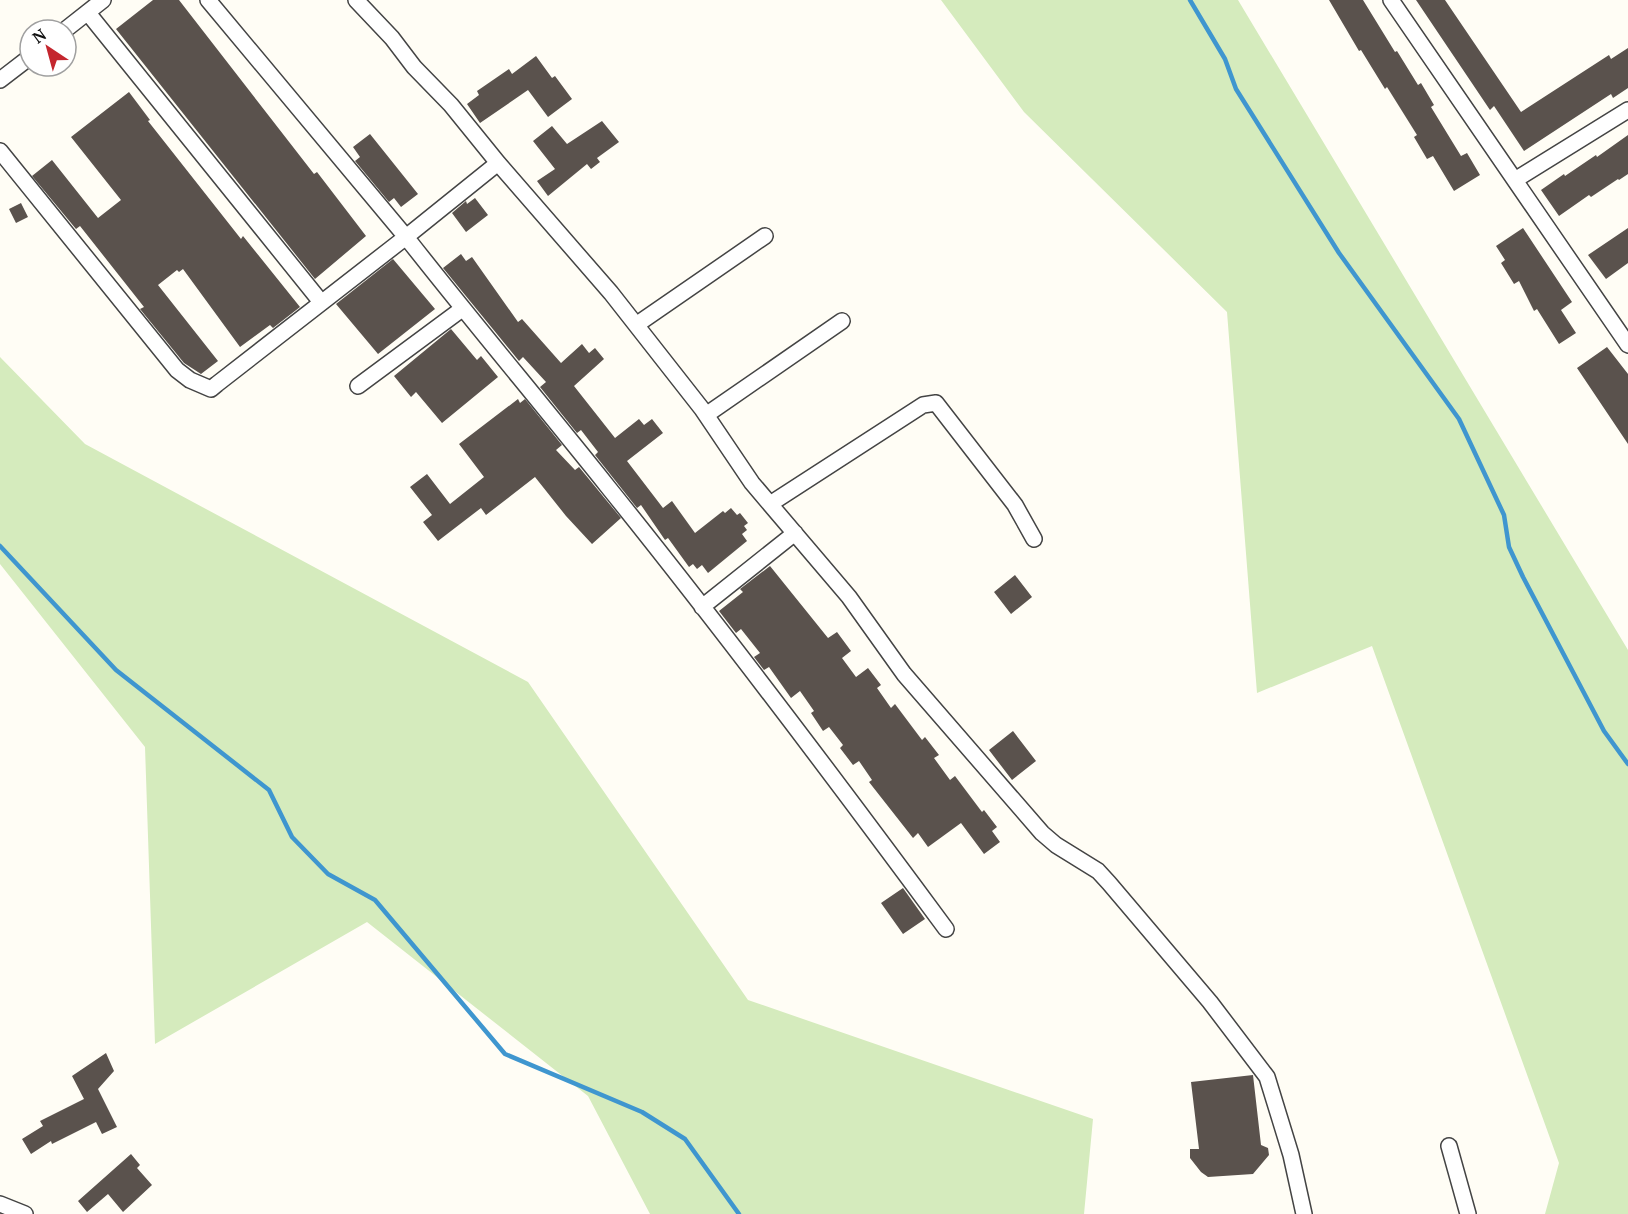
<svg xmlns="http://www.w3.org/2000/svg" width="1628" height="1214" font-family="'PT Serif',serif">
<style>
.green{fill:#d5ebbd}
.lines{fill:none;stroke-linecap:round;stroke-linejoin:round}
.stream{stroke:#3f96cf;stroke-width:4.5}
.building{fill:#5a524d}
.minor-casing{stroke:#444;stroke-width:18}
.minor{stroke:#fff;stroke-width:15}
</style>
<rect width="100%" height="100%" fill="#fffdf5"/>
<path class="green" d="M941 0H1238L1628 650V1214H1545L1559 1163 1372 646 1257 693 1227 312 1024 112Z
M0 357 85 444 528 682 748 1000 1093 1119 1084 1214H650L588 1096 367 922 155 1044 145 747 0 564Z"/>
<g class="lines">
<path class="stream" d="M1190 0 1225 59 1236 89 1339 253 1459 419 1504 515 1509 547 1523 577 1604 731 1628 764
M0 546 116 670 269 790 292 837 328 874 375 900 505 1054 642 1112 685 1139 739 1214"/>
</g>
<path class="building" d="M153 0H179L314 174 317 172 366 236 315 279 116 29Z
M1329 0H1363L1395 52 1397 51 1418 85 1421 83 1434 105 1431 107 1461 156 1467 153 1480 175 1454 191 1433 156 1427 159 1414 137 1417 135 1387 87 1385 89 1361 50 1359 51Z
M1416 0H1445L1521 112 1609 55 1611 59 1628 48V88L1613 98 1611 94 1524 151 1494 106 1490 110Z
M536 56 552 78 555 76 572 99 548 117 528 90 480 123 467 104 479 95 477 91 509 69 512 74Z
M129 92 150 120 148 121 241 239 243 236 300 307 273 328 270 325 240 347 183 269 179 272 177 270 158 285 218 361 201 374 184 363 140 309 144 307 80 226 76 229 32 176 52 160 98 218 121 200 71 137Z
M602 121 619 142 597 158 600 162 591 169 587 164 548 196 537 181 555 169 533 141 552 126 567 144Z
M370 134 418 194 401 207 394 198 389 202 355 161 360 157 353 147Z
M1628 135V174L1619 180 1618 179 1591 197 1589 195 1559 216 1541 190 1564 174 1565 176 1596 155 1597 157Z
M475 198 488 215 466 232 452 213 466 201 467 204Z
M21 203 28 217 16 223 9 209Z
M1523 228 1572 302 1561 310 1576 333 1559 344 1537 309 1534 311 1519 281 1514 284 1501 263 1505 260 1496 246Z
M1628 228V263L1606 279 1588 255Z
M461 254 466 261 472 257 518 322 522 319 561 363 582 344 589 353 595 348 604 359 574 386 615 438 639 419 644 425 652 419 663 433 627 461 663 508 672 501 695 533 723 511 725 513 731 508 737 515 740 513 748 523 744 526 747 530 742 534 747 541 708 573 702 565 697 569 693 564 689 567 668 538 665 540 641 505 637 508 595 455 598 452 581 430 577 433 540 387 546 382 523 357 519 361 443 268Z
M393 259 435 309 378 354 336 304Z
M451 329 477 360 481 356 498 377 442 423 416 392 411 397 394 376Z
M1607 347 1628 374V444L1577 368Z
M518 399 520 403 525 399 562 445 556 450 575 470 579 467 621 518 592 544 566 516 535 477 486 515 481 508 438 541 423 522 432 515 410 487 427 474 450 504 484 477 459 444Z
M770 566 828 638 837 632 851 651 842 658 856 677 868 668 881 685 877 688 891 708 895 704 922 740 925 737 939 755 934 758 950 780 955 776 982 812 984 810 997 827 992 831 1000 842 984 854 961 823 928 847 918 833 913 838 869 782 872 780 859 761 853 765 840 748 843 745 829 727 823 731 811 713 814 711 800 691 791 698 769 667 764 670 754 657 760 653 741 629 736 633 719 611 743 592 740 589Z
M1015 575 1032 597 1011 614 994 592Z
M1013 731 1036 761 1012 780 989 750Z
M903 888 925 919 903 934 881 903Z
M106 1053 114 1071 98 1089 117 1127 102 1134 96 1122 52 1144 51 1141 31 1154 22 1139 43 1126 40 1121 84 1099 72 1076Z
M1253 1075 1261 1145 1268 1148 1269 1155 1253 1174 1208 1177 1201 1172 1190 1158V1149H1199L1191 1082Z
M131 1154 140 1165 137 1168 152 1185 123 1212 108 1194 87 1212 78 1201Z"/>
<g class="lines">
<g class="minor-casing">
<path id="minor" d="M356 0 392 38 414 67 451 105 498 163 406 237C472 321 541 403 608 487 724 631 836 780 946 929
M1391 0 1628 345
M88 13 321 302
M65 30 103 0
M0 80 30 57
M0 151 177 370 190 380 211 389 217 384 406 237 208 0
M498 163 611 293 702 409 752 483 849 597 904 674 1042 833 1056 845 1098 871 1109 883 1210 1002 1267 1077 1291 1155 1304 1214
M1515 180 1628 110
M636 325 765 236
M358 386 462 309
M706 415 842 321
M770 504 923 405 936 403 1015 505 1034 539
M702 607 795 533
M1449 1146 1468 1214
M0 1204 25 1214"/>
</g>
<use href="#minor" class="minor"/>
</g>
<g transform="translate(48 48) rotate(324)"><circle r="28" fill="#ffffff" stroke="#a0a0a0" stroke-width="1.5"/>
<path d="M0-4.5L10 22L0 15L-10 22Z" fill="#c4262e"/>
<text y="-9" font-size="16" font-weight="bold" text-anchor="middle" fill="#111111">N</text>
</g>
</svg>
